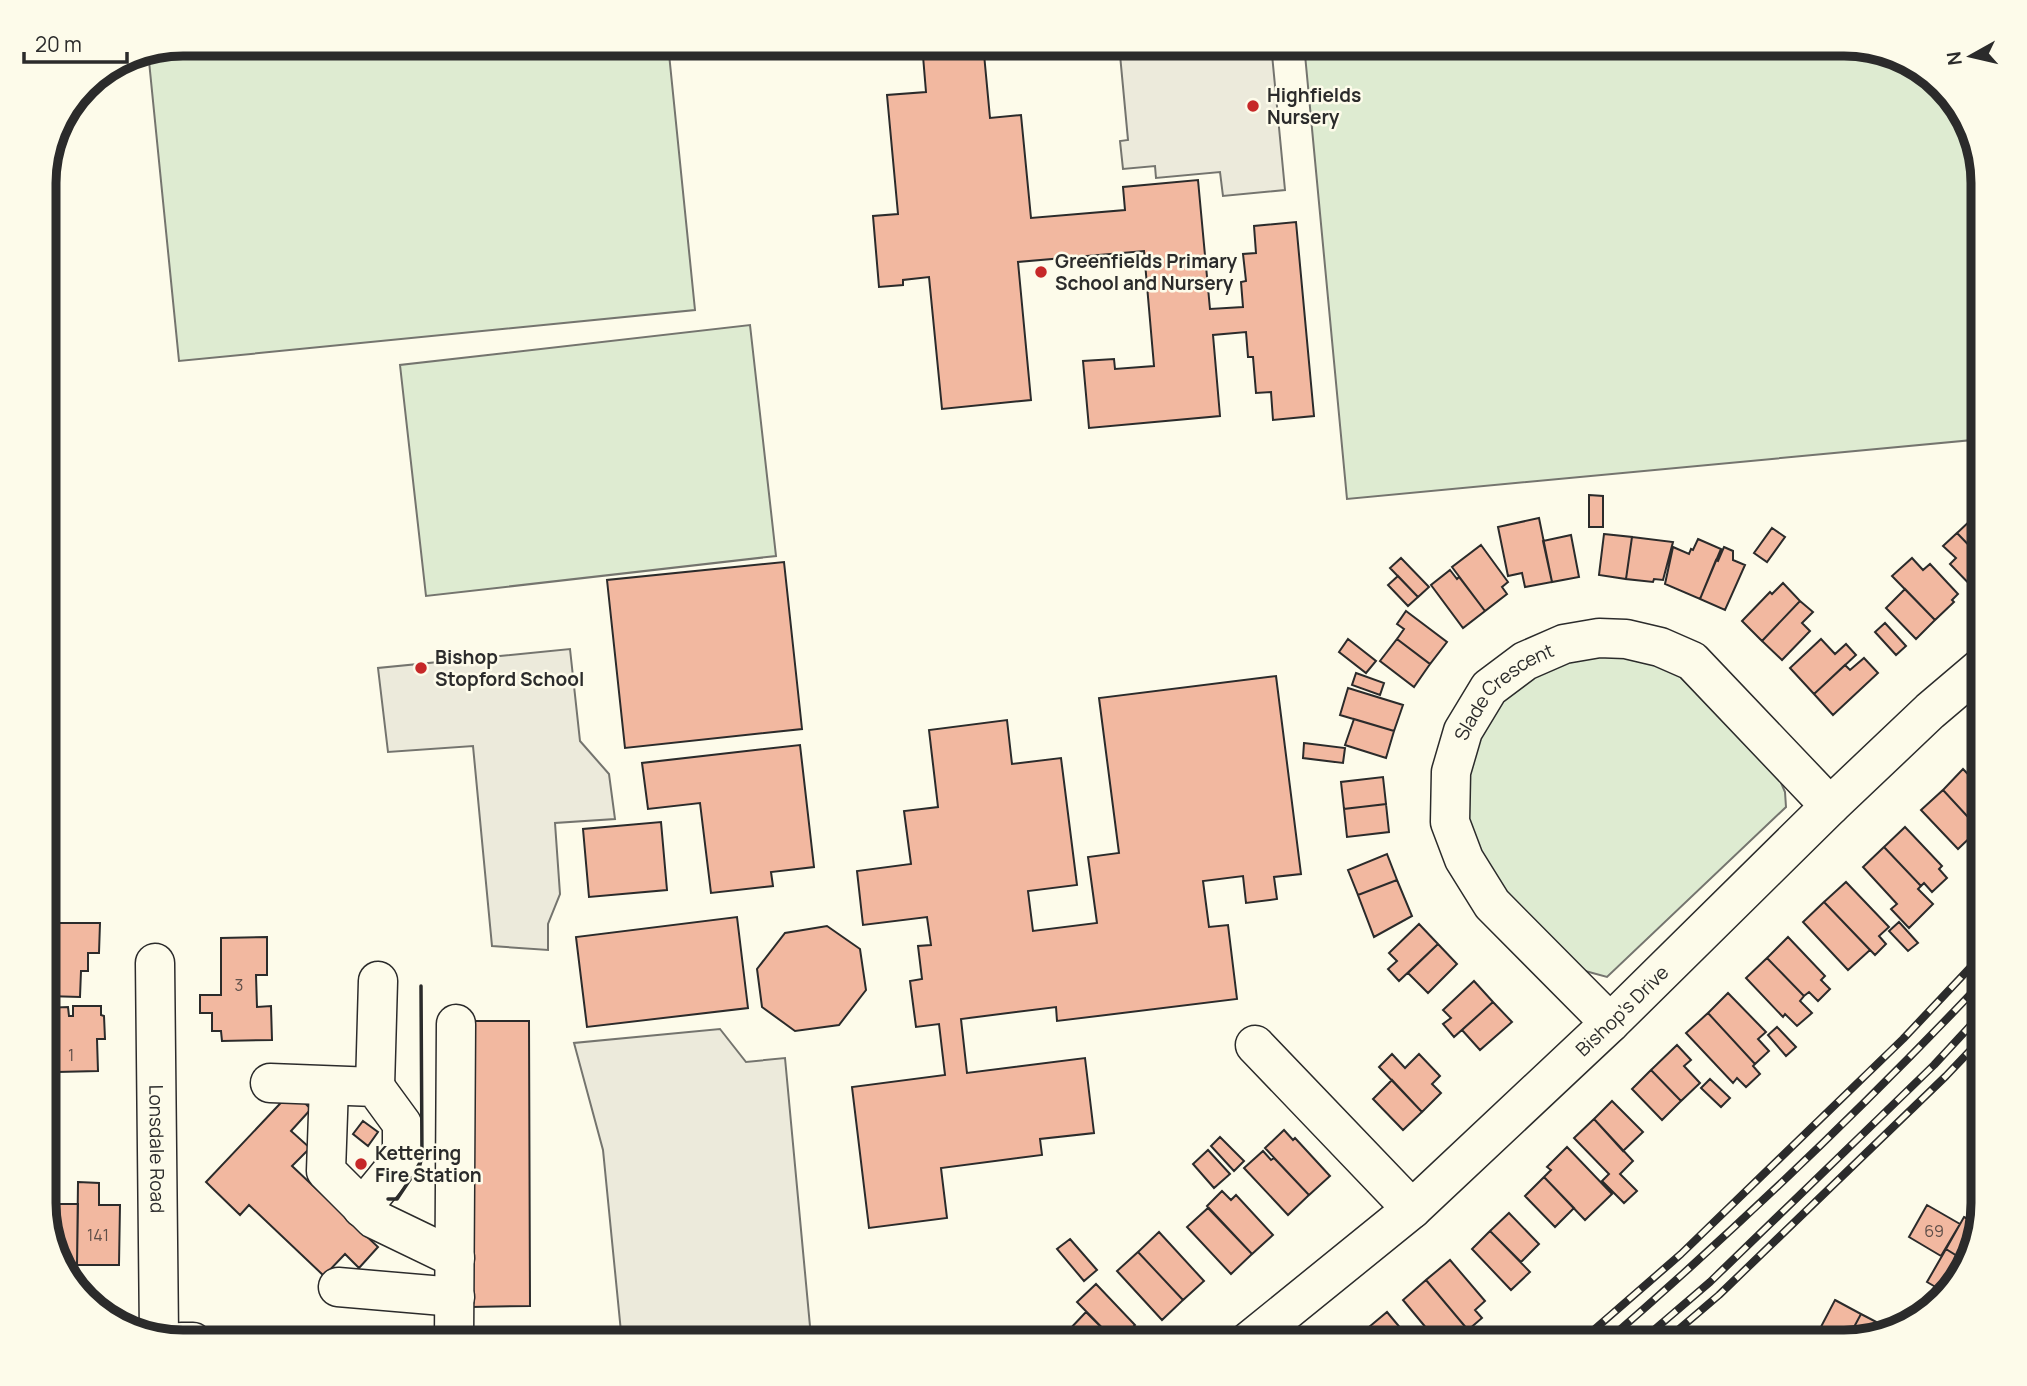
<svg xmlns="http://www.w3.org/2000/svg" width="2027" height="1386" font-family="Manrope,sans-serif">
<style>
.green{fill:#deebd1;stroke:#74746e;stroke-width:2}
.parking{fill:#eceadb;stroke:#74746e;stroke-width:2}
.building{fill:#f2b8a0;stroke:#2b2b2b;stroke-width:2}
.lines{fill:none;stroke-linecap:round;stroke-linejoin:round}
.minor-casing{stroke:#2b2b2b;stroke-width:41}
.minor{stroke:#fdfbea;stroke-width:38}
.rail-casing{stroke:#2b2b2b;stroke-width:8}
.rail{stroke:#fdfbea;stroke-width:5;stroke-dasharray:16;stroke-linecap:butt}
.wall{stroke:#2b2b2b;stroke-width:3.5}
.poi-dot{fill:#c62828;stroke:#fdfbea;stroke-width:2.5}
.labels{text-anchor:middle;stroke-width:5;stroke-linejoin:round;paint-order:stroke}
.number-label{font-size:16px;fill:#5d4e48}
.poi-label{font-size:19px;font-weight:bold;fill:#2b2b2b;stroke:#fdfbea;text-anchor:start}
.street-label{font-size:19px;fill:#2b2b2b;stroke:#fdfbea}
.rim{fill:none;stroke:#2b2b2b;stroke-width:9}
</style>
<rect width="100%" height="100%" fill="#fdfbea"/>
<path class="green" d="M183 44H668L695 310 179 361 148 51Z
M1304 44H1844L1922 68 1965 114 1983 183V439L1347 499Z
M750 325 776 556 426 596 400 365Z
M1616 654 1672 668 1779 778 1785 792 1786 807 1607 977 1578 969 1503 892 1469 832 1465 776 1485 719 1510 691 1564 659Z"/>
<path class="parking" d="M1119 44H1271L1285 190 1223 196 1220 172 1156 178 1155 166 1123 169 1120 141 1128 140Z
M570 649 580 741 609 774 615 819 555 823 560 894 548 924V950L492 946 473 746 388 752 378 668Z
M720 1029 746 1062 785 1058 811 1337 760 1342H622L603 1150 574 1043Z"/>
<path class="building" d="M893 44H1015L1016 51 984 54 990 118 1021 115 1031 218 1125 210 1123 187 1198 180 1210 309 1243 307 1241 282 1246 281 1243 254 1256 253 1254 226 1296 222 1314 416 1273 420 1271 392 1256 393 1253 357H1248L1246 332 1213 335 1220 416 1089 428 1083 361 1114 359 1115 369 1154 366 1144 251 1018 262 1031 400 942 409 929 277 903 280V285L879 287 873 216 898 214 887 95 926 92 923 56 895 58Z
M1589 495 1603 496V527H1589Z
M1539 518 1552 582 1525 587 1522 573 1508 576 1498 527Z
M1972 519 1983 531V560L1957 533Z
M1772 528 1785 537 1767 562 1754 553Z
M1957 533 1983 560V592L1980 595 1950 564 1956 558 1943 546Z
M1604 534 1632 537 1626 579 1599 575Z
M1571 535 1579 577 1552 582 1543 541Z
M1632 537 1673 542 1663 580 1654 579 1653 582 1626 579Z
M1698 539 1721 549 1700 599 1665 584 1673 547 1689 554 1691 549 1693 550Z
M1481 545 1508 582 1502 587 1507 594 1485 611 1452 567Z
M1724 547 1733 551V560L1745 565 1725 610 1700 599 1716 560 1718 561Z
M1401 558 1429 587 1418 597 1390 568Z
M1912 558 1923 570 1930 564 1958 594 1952 600 1954 602 1935 620 1892 576Z
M784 562 802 729 625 748 607 580Z
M1450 570 1457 579 1459 577 1485 611 1463 628 1431 585Z
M1398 576 1418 597 1408 606 1388 585Z
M1783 583 1800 601 1762 641 1742 621 1770 592 1772 594Z
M1905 589 1935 620 1916 639 1886 608Z
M1800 601 1813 612 1802 623 1810 631 1782 660 1762 641Z
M1406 611 1447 642 1430 664 1397 639 1404 629 1397 624Z
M1885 623 1906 646 1896 655 1875 632Z
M1348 639 1376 661 1366 673 1339 652Z
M1397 639 1430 664 1414 687 1380 661Z
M1821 639 1835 654 1846 644 1856 655 1814 694 1790 668Z
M1864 658 1878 673 1833 715 1814 694 1845 665 1850 670Z
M1356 673 1384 683 1380 695 1352 685Z
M1276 676 1301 874 1274 877 1277 899 1246 903 1243 876 1203 881 1209 927 1228 925 1237 999 1057 1021 1056 1007 961 1019 967 1073 1085 1058 1094 1133 1040 1139 1042 1155 941 1168 947 1218 869 1228 852 1087 945 1075 939 1024 916 1027 910 981 922 979 918 946 931 945 927 917 863 925 857 871 911 864 904 811 938 807 929 730 1007 720 1012 764 1061 758 1077 885 1028 891 1033 931 1097 923 1088 857 1119 853 1099 698Z
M1348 688 1403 705 1394 731 1340 715Z
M1354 719 1394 731 1386 758 1345 745Z
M1304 743 1345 748 1343 763 1303 758Z
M800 745 814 867 771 872 773 886 711 893 700 803 648 809 642 763Z
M1963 769 1983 790V825L1979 829 1943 790Z
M1383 777 1386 804 1344 809 1341 782Z
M1943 790 1979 829 1958 849 1921 810Z
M1386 804 1389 832 1347 837 1344 809Z
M661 822 667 890 589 897 583 829Z
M1905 827 1942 866 1939 869 1947 878 1932 892 1924 883 1921 886 1884 847Z
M1884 847 1921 886 1918 889 1933 904 1909 928 1891 909 1897 904 1863 867Z
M1387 854 1397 880 1358 895 1348 870Z
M1397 880 1412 916 1374 937 1358 895Z
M1846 882 1889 927 1879 936 1886 944 1875 955 1824 902Z
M1824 902 1870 950 1848 970 1803 922Z
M737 917 748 1008 587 1027 576 937Z
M1899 922 1918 943 1908 951 1889 931Z
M44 923H100L99 953H88V971H81L80 997 47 996 48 954H44Z
M1419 924 1438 944 1399 981 1388 969 1397 961 1389 953Z
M827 926 860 949 866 990 839 1025 795 1031 762 1007 757 969 785 933Z
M267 937V975H256L257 1007 271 1006 272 1040 222 1041 221 1031H212V1013H200V995H221V938Z
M1788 937 1825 976 1821 980 1830 989 1818 1001 1809 992 1804 996 1767 958Z
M1438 944 1457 964 1428 993 1408 973Z
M1767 958 1804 996 1800 1001 1812 1013 1797 1026 1785 1014 1783 1017 1746 978Z
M1474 981 1493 1002 1454 1037 1443 1024 1451 1018 1443 1010Z
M1728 993 1766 1032 1758 1039 1769 1051 1755 1064 1708 1013Z
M1493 1002 1512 1022 1480 1050 1462 1030Z
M73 1006H101V1015L104 1016 105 1039H97L98 1071 57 1072 58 1085H44V1008L68 1007 69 1016H73Z
M1708 1013 1755 1064 1753 1066 1760 1074 1746 1087 1737 1078 1733 1083 1686 1033Z
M471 1021H529L530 1306 471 1307Z
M1777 1027 1796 1047 1786 1056 1768 1035Z
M1677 1045 1691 1060 1684 1066 1700 1083 1681 1101 1651 1070Z
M1392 1054 1405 1068 1419 1054 1440 1076 1432 1084 1441 1093 1422 1112 1379 1067Z
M1651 1070 1681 1101 1662 1120 1632 1089Z
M1710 1079 1730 1098 1721 1107 1701 1088Z
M1392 1080 1422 1112 1403 1130 1373 1099Z
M292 1091 311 1109 291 1131 310 1148 292 1166 378 1247 359 1268 345 1254 324 1276 249 1205 240 1215 206 1182Z
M1612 1101 1643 1132 1623 1151 1594 1119Z
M1594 1119 1633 1161 1620 1174 1637 1191 1624 1203 1602 1181 1609 1174 1574 1138Z
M363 1121 378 1132 368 1146 353 1134Z
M1284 1130 1293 1140 1295 1138 1330 1176 1309 1195 1265 1148Z
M1220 1137 1244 1161 1234 1171 1211 1146Z
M1567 1147 1612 1194 1585 1220 1544 1177 1551 1170 1547 1167Z
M1208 1150 1230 1174 1214 1188 1193 1164Z
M1263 1151 1271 1160 1274 1158 1309 1195 1288 1215 1244 1168Z
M1544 1177 1574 1208 1555 1227 1525 1196Z
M78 1182 99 1183V1205H120L119 1265H77Z
M1222 1191 1231 1200 1236 1195 1273 1235 1252 1254 1207 1206Z
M44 1204H78L77 1265 60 1264 44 1211Z
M1927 1205 1960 1224 1941 1256 1909 1237Z
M1208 1208 1252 1254 1231 1274 1187 1227Z
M1509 1213 1539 1244 1521 1262 1490 1231Z
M1964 1217 1977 1224 1965 1261 1946 1249Z
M1490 1231 1530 1272 1511 1290 1472 1249Z
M1159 1232 1204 1281 1183 1300 1138 1252Z
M1070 1239 1097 1270 1084 1281 1057 1249Z
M1946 1249 1965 1261 1959 1281 1946 1293 1927 1282Z
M1138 1252 1183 1300 1162 1320 1117 1271Z
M1450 1260 1485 1301 1475 1310 1482 1318 1468 1330 1426 1280Z
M1426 1280 1473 1336 1465 1342H1448L1443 1336 1437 1341 1403 1300Z
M1096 1284 1135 1325 1118 1342H1116L1077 1302Z
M1835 1300 1861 1314 1846 1342H1813Z
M1086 1312 1116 1342H1079L1068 1331Z
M1387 1312 1412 1342H1372L1363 1332Z
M1861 1314 1886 1327 1884 1332 1846 1342Z
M1912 1316 1918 1319 1913 1324 1907 1325Z
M1363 1332 1372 1342H1351Z"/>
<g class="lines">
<g class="minor-casing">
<g id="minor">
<path id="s1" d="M155 963 159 1335"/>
<path id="s2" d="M1610 1023 1492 904 1464 859 1450 822 1451 772 1463 731 1489 688 1525 661 1564 644 1599 638 1626 639 1660 647 1692 661 1830 806"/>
<path d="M1255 1045 1412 1209"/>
<path d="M270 1083 375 1087 402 1124V1159L362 1208"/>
<path d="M329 1086 326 1171 374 1219 455 1258"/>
<path d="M375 1087 378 981"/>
<path d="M338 1287 455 1297"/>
<path d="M181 1342H193"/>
<path d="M454 1342 456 1024"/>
<path id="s3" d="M1248 1342 1412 1209 1610 1023 1830 806 1930 711 1983 666"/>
</g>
</g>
<use href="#minor" class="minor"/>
<g class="rail-casing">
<path id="rail" d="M1580 1342 1681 1254 1903 1039 1983 954
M1606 1342C1737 1228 1864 1107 1983 981
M1640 1342 1710 1282 1934 1065 1983 1012
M1664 1342 1719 1295 1946 1076 1983 1037"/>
</g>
<use href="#rail" class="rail"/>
<path class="wall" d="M418 1166 422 1159 421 986
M388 1199H397L411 1178"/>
</g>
<g class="poi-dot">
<circle cx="1253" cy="106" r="7"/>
<circle cx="1041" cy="272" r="7"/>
<circle cx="421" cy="668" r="7"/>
<circle cx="361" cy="1164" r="7"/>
</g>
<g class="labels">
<g class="number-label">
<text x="239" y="991">3</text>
<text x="71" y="1061">1</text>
<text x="1934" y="1237">69</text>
<text x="98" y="1241">141</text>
</g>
<g class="poi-label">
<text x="1267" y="102">Highfields<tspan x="1267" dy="22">Nursery</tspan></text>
<text x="1055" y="268">Greenfields Primary<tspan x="1055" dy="22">School and Nursery</tspan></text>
<text x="435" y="664">Bishop<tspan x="435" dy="22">Stopford School</tspan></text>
<text x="375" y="1160">Kettering<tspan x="375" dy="22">Fire Station</tspan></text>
</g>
<g class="street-label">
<text dy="7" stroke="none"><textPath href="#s2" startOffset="411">Slade Crescent</textPath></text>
<text dy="7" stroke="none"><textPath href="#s3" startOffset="500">Bishop's Drive</textPath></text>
<text dy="7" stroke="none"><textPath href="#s1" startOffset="186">Lonsdale Road</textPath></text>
</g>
</g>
<path d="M0 0H2027V1386H0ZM183 56H1844A127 127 0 0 1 1971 183V1203A127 127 0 0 1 1844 1330H183A127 127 0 0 1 56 1203V183A127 127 0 0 1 183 56Z" fill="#fdfbea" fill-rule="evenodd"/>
<path class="rim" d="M183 56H1844A127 127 0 0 1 1971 183V1203A127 127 0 0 1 1844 1330H183A127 127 0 0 1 56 1203V183A127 127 0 0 1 183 56Z"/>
<g transform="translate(1971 56) rotate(262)" stroke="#fdfbea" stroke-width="5" paint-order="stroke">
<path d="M0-5L12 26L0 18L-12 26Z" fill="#2b2b2b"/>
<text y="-10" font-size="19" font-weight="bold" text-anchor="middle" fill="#2b2b2b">N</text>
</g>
<path d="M24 52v10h103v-10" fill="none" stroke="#2b2b2b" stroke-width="3.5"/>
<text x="35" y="52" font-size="21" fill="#2b2b2b" stroke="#fdfbea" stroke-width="5" paint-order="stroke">20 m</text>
</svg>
